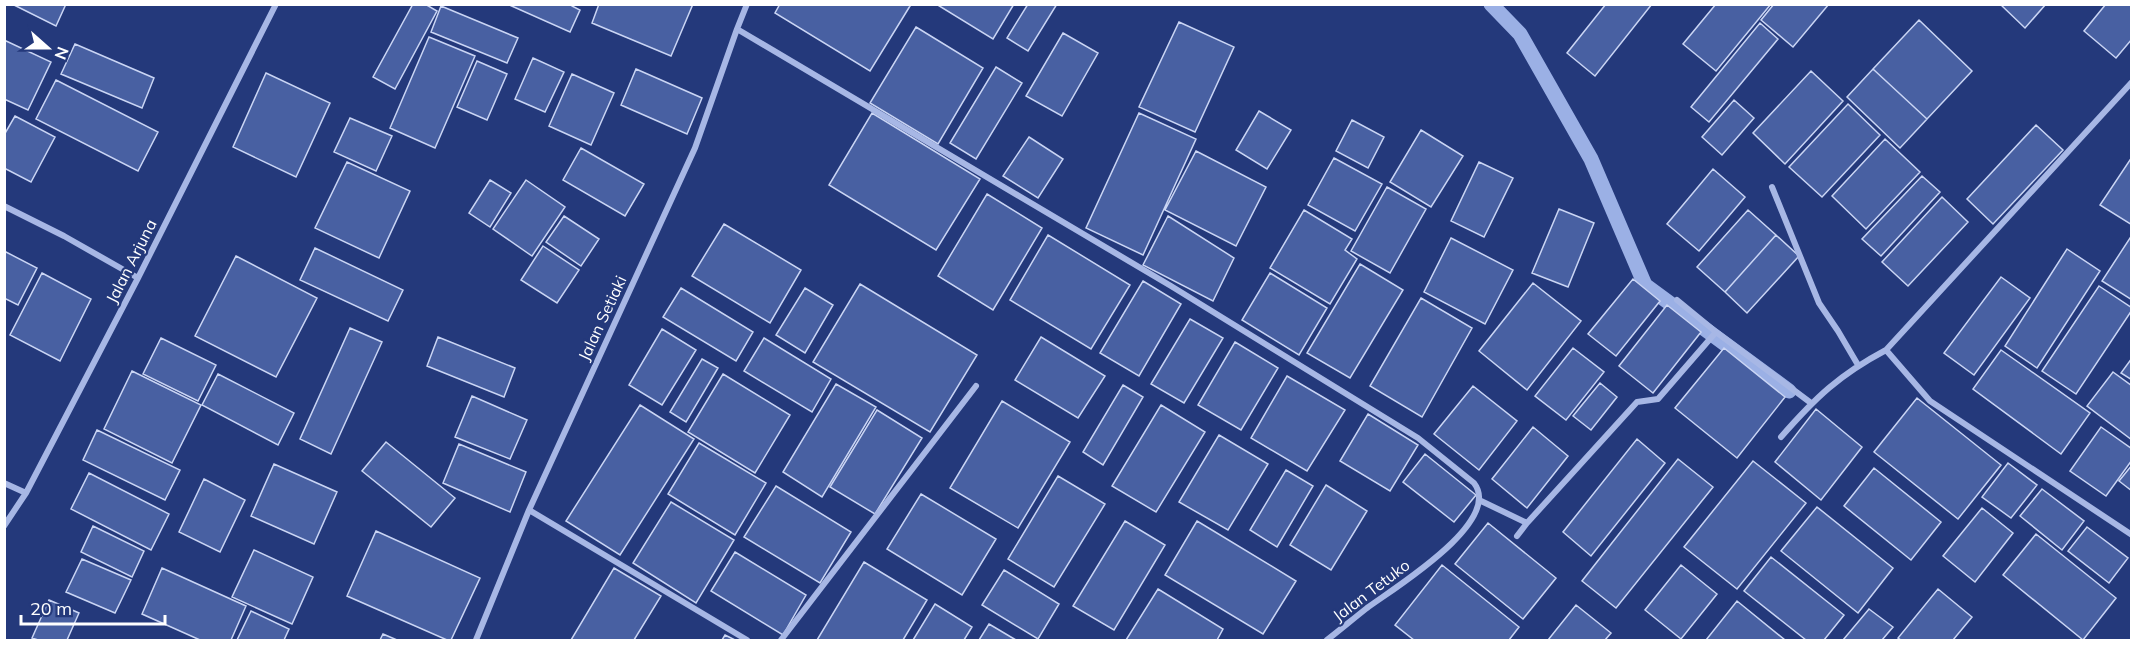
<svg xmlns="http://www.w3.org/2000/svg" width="2136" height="645" font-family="Mulish,sans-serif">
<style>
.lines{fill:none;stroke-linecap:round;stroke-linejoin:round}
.stream{stroke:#9bb0e5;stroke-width:15}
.building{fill:#4860a2;stroke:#cad5f4;stroke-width:1.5}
.minor{stroke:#a7b7e5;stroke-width:6}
.labels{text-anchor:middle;stroke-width:4.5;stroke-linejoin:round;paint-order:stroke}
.street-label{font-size:16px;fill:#fff;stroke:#24397b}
</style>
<rect width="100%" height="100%" fill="#24397b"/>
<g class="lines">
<path class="stream" d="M1491 4 1520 34 1591 159 1645 285 1789 391"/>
</g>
<path class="building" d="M12 4H66L56 26Z
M413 4H425L437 11 395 89 373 77Z
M507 4H572V6L580 10 570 32Z
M599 4H693L671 56 592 23Z
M780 4H908L910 6 870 71 775 13Z
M936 4H1014L993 39Z
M1028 4H1057L1028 51 1007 38Z
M1606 4H1652L1595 76 1567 53Z
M1716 4H1771L1716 71 1683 44Z
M1774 4H1829L1793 47 1761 20Z
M2000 4H2046L2025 28Z
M2106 4H2132V39L2116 58 2084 31Z
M441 6 518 38 507 63 431 32Z
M1919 20 1972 71 1927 119 1873 69Z
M1179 22 1234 47 1195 132 1139 107Z
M1760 23 1778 39 1709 122 1691 107Z
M916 27 983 68 938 144 870 103Z
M1063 33 1098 53 1062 116 1026 96Z
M429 37 475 56 435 148 390 128Z
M4 40 51 62 28 110 4 99Z
M75 44 154 78 142 108 61 74Z
M533 58 564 72 545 112 515 99Z
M477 61 507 74 487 120 457 107Z
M996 67 1022 83 976 159 950 143Z
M636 69 702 98 687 134 621 105Z
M1873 69 1927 119 1900 148 1847 97Z
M1811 71 1843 101 1785 164 1753 133Z
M266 73 330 103 296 177 233 147Z
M572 74 614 93 591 145 549 126Z
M56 80 158 132 138 171 36 119Z
M1734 100 1754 118 1722 155 1702 137Z
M1848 104 1880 135 1822 197 1789 167Z
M1259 111 1291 130 1267 169 1236 150Z
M872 113 980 179 936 250 829 185Z
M1139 113 1196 139 1143 255 1086 228Z
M15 116 55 137 31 182 4 168V135Z
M350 118 392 136 376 171 334 152Z
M1352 120 1384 137 1368 168 1336 151Z
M2036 125 2063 150 1993 224 1967 199Z
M1421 130 1463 156 1431 207 1390 182Z
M1029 137 1063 159 1038 198 1003 176Z
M1885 139 1920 172 1866 229 1832 196Z
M581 148 644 184 625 216 563 180Z
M1196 151 1266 187 1236 246 1165 210Z
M2132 157V225L2100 205Z
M1334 158 1382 184 1355 231 1308 205Z
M347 162 410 191 379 258 315 228Z
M1479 162 1513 178 1484 237 1451 221Z
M1713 169 1745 197 1699 251 1667 224Z
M1922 176 1940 192 1881 256 1862 239Z
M490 180 511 193 490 227 469 213Z
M526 180 565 207 532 256 493 229Z
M1387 187 1426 209 1390 273 1351 251Z
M987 194 1042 228 993 310 938 276Z
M1942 197 1968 222 1908 286 1882 262Z
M1559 209 1594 223 1568 287 1532 273Z
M1304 210 1352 239 1345 250 1357 259 1330 304 1270 268Z
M1748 210 1776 235 1725 292 1697 267Z
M564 216 599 239 581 266 546 242Z
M1168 216 1234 258 1213 301 1143 265Z
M724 224 801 270 770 323 692 276Z
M1048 235 1130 285 1091 349 1010 300Z
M1776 235 1799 256 1747 313 1725 292Z
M2132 235V300L2102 281Z
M1451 238 1513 270 1485 324 1424 292Z
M543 246 579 270 557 303 521 280Z
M315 248 403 290 388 321 300 280Z
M2067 249 2100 271 2037 368 2005 346Z
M4 251 37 268 18 305 4 298Z
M236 256 317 298 276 377 195 336Z
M1360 264 1403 290 1350 378 1307 353Z
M42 273 91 299 60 361 10 335Z
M1270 273 1327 308 1299 355 1242 320Z
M2001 277 2030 298 1974 375 1944 353Z
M1633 279 1660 301 1616 356 1588 334Z
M1143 281 1181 304 1139 376 1100 353Z
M1533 283 1581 321 1527 390 1479 351Z
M860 284 977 355 930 432 813 362Z
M2099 286 2132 308V310L2076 394 2042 371Z
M681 288 753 332 736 361 663 317Z
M805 288 833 305 805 353 776 335Z
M1421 298 1472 328 1422 417 1370 386Z
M1667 305 1701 332 1653 393 1619 366Z
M1190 319 1223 338 1184 403 1151 384Z
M350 328 382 342 331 454 300 439Z
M662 329 696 350 662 405 629 385Z
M438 337 515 368 504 397 427 366Z
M1041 337 1105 376 1078 418 1015 380Z
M161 338 216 365 198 401 143 374Z
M764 338 831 379 812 412 744 371Z
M1235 342 1278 368 1241 430 1198 405Z
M1573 348 1604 372 1566 420 1535 396Z
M1724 348 1785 397 1737 458 1675 408Z
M2001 350 2090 413 2061 454 1973 389Z
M2132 358V380L2121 373Z
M702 359 718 368 686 422 670 412Z
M132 371 201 405 172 463 104 429Z
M2113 372 2132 386V440L2087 406Z
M218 374 294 413 278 445 202 405Z
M723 374 790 415 755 473 688 432Z
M1287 376 1345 410 1307 471 1251 438Z
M1600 383 1617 397 1591 430 1573 416Z
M836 384 876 407 822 497 783 472Z
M1123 385 1143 397 1103 465 1083 452Z
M1473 386 1517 421 1479 470 1434 434Z
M472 396 527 420 510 459 455 437Z
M1917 398 2001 465 1958 519 1874 452Z
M1002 401 1070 442 1018 528 950 488Z
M640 405 694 439 620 555 566 521Z
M1161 405 1205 432 1156 512 1112 486Z
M1816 409 1862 447 1821 500 1775 462Z
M877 410 922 438 875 514 830 487Z
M1368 414 1418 445 1390 491 1340 461Z
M1533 427 1568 456 1527 508 1492 479Z
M2101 427 2132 449V460L2106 496 2070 471Z
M97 430 180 470 165 500 83 460Z
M1219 435 1268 464 1228 530 1179 502Z
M1637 439 1665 463 1591 556 1563 532Z
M386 442 455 498 431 527 362 471Z
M699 443 766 483 735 535 668 494Z
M459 444 526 472 510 512 443 483Z
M1425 454 1476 495 1454 522 1403 482Z
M1678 459 1713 487 1616 608 1582 581Z
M1753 461 1806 503 1737 589 1684 547Z
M2008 463 2037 485 2011 518 1982 497Z
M274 464 337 492 314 544 251 516Z
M2132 465V491L2119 481Z
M1874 468 1941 522 1911 560 1844 506Z
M1286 470 1313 486 1277 547 1250 530Z
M89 473 169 514 151 550 71 509Z
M1058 476 1105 504 1054 587 1008 559Z
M204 479 245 500 220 552 179 532Z
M1326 485 1367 511 1331 570 1290 545Z
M776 486 851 532 820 583 744 537Z
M2042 489 2084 521 2062 550 2020 516Z
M921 494 996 539 962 595 887 549Z
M671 502 734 540 696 603 633 563Z
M1817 507 1893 568 1858 613 1781 551Z
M1982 508 2013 533 1975 582 1943 556Z
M1125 521 1165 545 1114 630 1073 606Z
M1197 521 1296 581 1263 634 1165 575Z
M1488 523 1556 578 1523 619 1455 564Z
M93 526 144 551 132 577 81 552Z
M2087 527 2128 558 2109 583 2068 551Z
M376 531 480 578 451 640H447L347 596Z
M2036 534 2116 598 2083 640 2003 575Z
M254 550 313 577 292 624 232 597Z
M735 552 806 595 783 635 711 591Z
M1771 557 1844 615 1824 640H1806L1744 591Z
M82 559 131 580 115 613 66 592Z
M864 562 927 600 903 640H817Z
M1442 565 1519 627 1509 640H1414L1395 625Z
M1681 565 1717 594 1681 639 1645 610Z
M162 568 246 606 231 640H200L142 614Z
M614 568 661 596 634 640H571Z
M1004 570 1059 604 1038 639 982 605Z
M1158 589 1223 629 1217 640H1126Z
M1938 589 1972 617 1953 640H1901L1898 638Z
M49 600 79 613 67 640H38L32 638Z
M1737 601 1785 640H1706Z
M935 604 972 627 964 640H913Z
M1576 605 1611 633 1605 640H1548Z
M1869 609 1893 627 1882 640H1843Z
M251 611 289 629 284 640H237Z
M989 624 1016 640H979Z
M383 634 397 640H380Z
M725 635 735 640H722Z"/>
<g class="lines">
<path class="minor" d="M737 29 1171 286 1418 438 1474 483C1504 522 1391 590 1367 608 1353 619 1340 630 1327 640
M1772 187 1819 303 1838 331 1858 365
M4 206 64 236 138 278
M1677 300 1716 332
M1886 350 1930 401 2132 535
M1781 437C1816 397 1839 375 1886 350L2132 82
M4 483 26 493
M1479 500 1527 523 1637 402 1658 399 1716 332 1811 403
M529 510 747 640
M4 526 26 493 138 278 276 4
M1517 536 1527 523
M476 640 529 510 695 148 737 29 747 4
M781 640 976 386"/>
</g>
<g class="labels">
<g class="street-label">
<text transform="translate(131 261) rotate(-63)" y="6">Jalan Arjuna</text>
<text transform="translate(602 318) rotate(-65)" y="6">Jalan Setiaki</text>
<text transform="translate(1371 590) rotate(-37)" y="6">Jalan Tetuko</text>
</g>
</g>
<rect width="2136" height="645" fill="none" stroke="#ffffff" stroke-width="12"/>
<g transform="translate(48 48) rotate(111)" stroke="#24397b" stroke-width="4.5" paint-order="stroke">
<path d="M0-4.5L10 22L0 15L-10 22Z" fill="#ffffff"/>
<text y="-9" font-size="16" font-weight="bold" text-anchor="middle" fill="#ffffff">N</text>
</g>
<path d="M21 615v9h144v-9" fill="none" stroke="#ffffff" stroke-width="3"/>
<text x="30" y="615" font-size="18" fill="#ffffff" stroke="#24397b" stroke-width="4.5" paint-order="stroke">20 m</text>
</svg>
